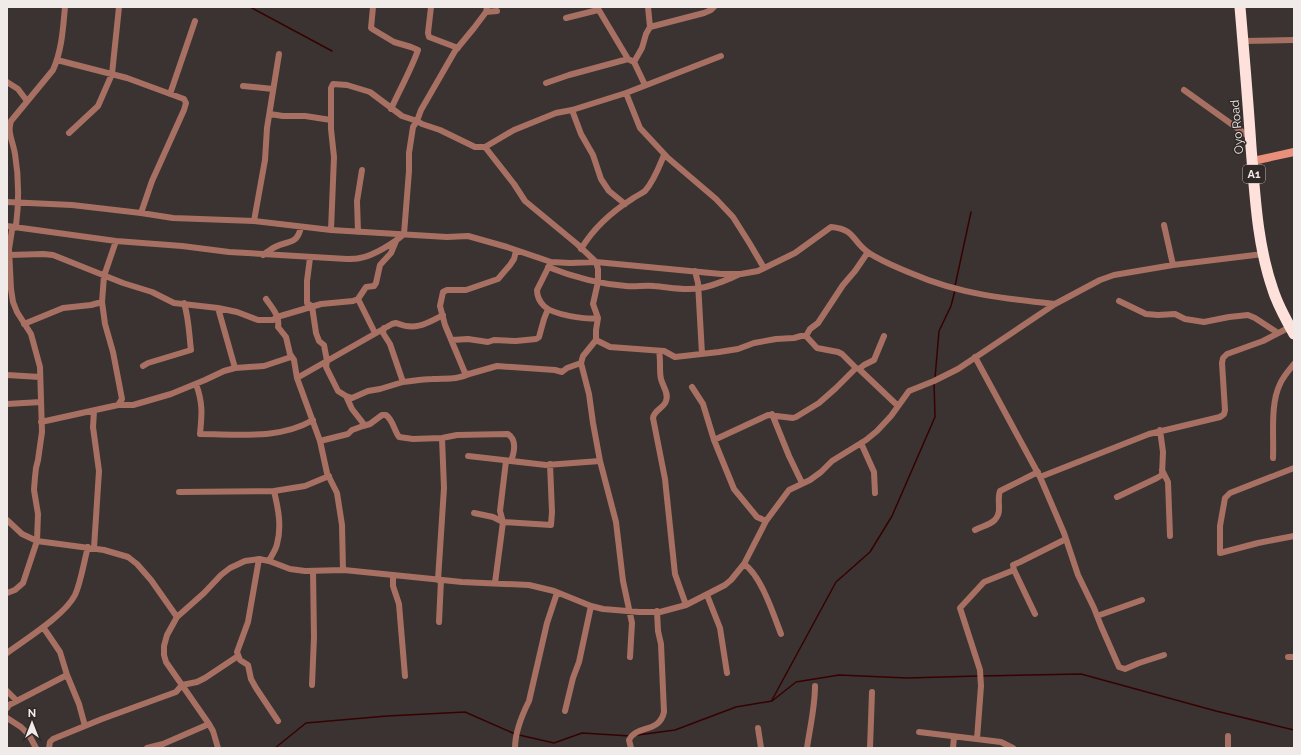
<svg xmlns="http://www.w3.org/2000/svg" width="1301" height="755" font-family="Raleway,sans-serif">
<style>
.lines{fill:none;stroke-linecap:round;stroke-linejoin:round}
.stream{stroke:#360200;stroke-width:1.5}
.street{stroke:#a87062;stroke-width:6}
.secondary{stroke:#e89079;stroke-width:8}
.highway{stroke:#fee1da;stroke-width:11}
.labels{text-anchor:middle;stroke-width:3;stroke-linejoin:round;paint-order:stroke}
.shield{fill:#302927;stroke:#b6b1af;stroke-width:1}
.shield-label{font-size:11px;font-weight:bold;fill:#f0ebe9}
.street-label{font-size:12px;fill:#f0ebe9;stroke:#302927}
</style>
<rect width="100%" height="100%" fill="#3a3331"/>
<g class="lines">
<path class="stream" d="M250 7 332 51
M955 286 971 212
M935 378 939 331 951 306 955 290
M981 676 1081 674 1216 711 1294 730
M772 700 836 582 870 552 892 516 935 417 934 382
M519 735 554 743 582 733 630 736
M638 735 675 730 736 707 772 701 796 682 839 675 907 678 978 676
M275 748 306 723 387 716 465 712 515 734"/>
<path class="street" d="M373 7 371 28 374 30 394 42 411 47 418 50C411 70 400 89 391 109
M431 7 428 33 429 37 458 48
M597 7 628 59 634 62 645 85
M648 7 650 27
M486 12 497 11
M566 18 598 10
M1243 41 1294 40
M57 60 127 78 184 99 186 103 184 110 152 181 141 213
M634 62 642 48 646 34 650 27 704 13 711 10 714 7
M7 82 18 89 27 101
M546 83 569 75 628 59
M243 86 273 89
M1184 90 1251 138
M626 93 640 128 668 158 716 199 733 217 750 244 764 268
M170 94 195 21
M572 110 581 134 593 155 601 179 609 191 625 204
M270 114 283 116H305L331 120
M69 133 98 106 112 74 119 7
M485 147 514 184 525 201 577 244 596 262 598 269V282L593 304 598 318 596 330V340L583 356 581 363 589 394 593 423 600 461 616 522 623 581 632 623 630 657
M7 202 72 205 141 213 173 218 254 221 331 230 447 237 468 236 507 247 551 262 570 263 596 262 721 274H741L758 271 795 253 831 227C856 229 852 242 869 253 883 262 898 268 913 274 959 294 1006 299 1055 304
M254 221 265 160 267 128 279 54
M1164 225 1173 265
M7 226 116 241 182 246 229 252 347 259C351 259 356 259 360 258 373 256 394 243 404 234L409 171V153L413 127 417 121 421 110 455 51 474 28 486 12 487 7
M331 230 334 157 331 129V88L333 84 347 85 370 92 402 116 417 121 422 124 440 130 475 147H485L514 130 556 113 572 110 626 93 721 56
M358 232 357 201 362 170
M581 249C593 229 613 211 632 199 636 196 641 194 645 191 654 181 659 167 664 155
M516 251 514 259 510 265 498 279 466 290H447L443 292 440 306 445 325 465 373 469 374 497 366 555 370 562 372 567 368 581 363
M9 255 43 254 53 255 123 283 152 292 174 303 218 308 237 312 258 320H273L277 317 321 304 353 301 358 299 366 287 374 286 376 283 380 265 391 253 396 241
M263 255C267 252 271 249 275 247 289 240 297 245 301 227
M310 258 307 281V303L312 306 316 333 319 341 324 345 327 361 326 367 338 391 346 396 352 409 363 423V426L352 430 348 434 320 441
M550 264 537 290C537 296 540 302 544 306 553 315 587 320 598 318
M548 267C573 277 600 284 626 286 635 287 645 285 654 286 669 287 685 291 700 288 714 286 726 280 738 275
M695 271 698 283 702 354
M266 299C272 308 280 316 278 327L286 337 290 354 294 360 297 378 320 441 327 473 337 493 342 525 343 570
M358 299 375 333
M1119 301 1146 314 1158 315 1175 314 1185 319 1204 322 1229 317 1248 315 1255 318 1278 333
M218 308 235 368
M24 324 63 308 91 305 102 302
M384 328 383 333 390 344 403 382C413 381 422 379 432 379 445 378 457 380 469 374
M452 340 468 339 488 342 494 340 516 341 536 339 539 337 544 319 548 309
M596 340 610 347 664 351 675 357 719 352 738 349 754 343 776 339 794 338 801 336H806L810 329 818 323 843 285 855 271 868 252
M659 351C661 361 659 371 661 379 663 387 669 393 666 401 664 408 654 410 653 418L665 479 675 574 686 605
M975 357 1040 477 1064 533 1078 575 1094 608 1101 626 1119 667 1125 669 1139 663 1164 655
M143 366 148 363 191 350C189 334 189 319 184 303
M856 368 859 369 898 406
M859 369 864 365 874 360 884 336
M7 375 40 377
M297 378 392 324 396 323C415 331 426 324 443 315
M196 384C203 403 202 414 200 434 237 434 279 440 313 420
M692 387 703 404 714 440 734 489 757 517 766 521
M346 396 352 398 368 391 380 389 403 382
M7 404 41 402
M118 405H133L171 394 205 380 224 371 235 368 264 366 291 357
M772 414 789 456 802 483
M41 422 118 405 122 399 113 352 105 324 102 302 104 276 116 241
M363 426 370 424 382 415H386C393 420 394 430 399 437L413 439 442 438 457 435 508 434C517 440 514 453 511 461
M714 440 768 415 793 418 796 417 819 403 836 388 856 368 842 354 838 352 817 348 806 336
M861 443 874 472 875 493
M468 456 546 465 600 461
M1273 458C1274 436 1270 404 1280 384 1283 377 1289 370 1294 364
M1294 468 1230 493 1225 498 1220 526V553L1258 543 1294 536
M1162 470 1168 482 1170 536
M1040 477 1149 434 1220 417 1224 414 1225 410 1222 363 1223 358 1227 354 1263 341 1290 327
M179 492 274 491 305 486 329 476
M1117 497 1157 478 1162 475 1163 452 1160 430
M474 513 493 517 503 522 551 525 552 512 550 464
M7 520 22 534 37 541 104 550 128 557 137 564 151 580 177 617
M975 530C987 524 1000 523 999 507 999 502 998 496 1000 491L1038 472
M94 548 99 471 93 427 94 411
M259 559 248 622 237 652 240 660 248 665 251 679 256 688 278 721
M269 561C271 556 276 550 277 544 282 526 278 508 274 491
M744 564C761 575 774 616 781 634
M1014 570 1035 614
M393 575V586L399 604 405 676
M438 580 444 488 442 438
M495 583 503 522 500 511 506 461
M7 593 15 590 23 583 37 541 38 514 34 490 35 477 36 468 38 460 42 432 40 367 31 334 17 312 13 302 11 289 9 249 12 230 16 226C19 202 19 178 15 154 13 141 7 133 11 121L53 70C62 50 63 28 65 7
M707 595 720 628 727 673
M1097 616 1142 600
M439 622 441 580
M43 627 60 652 67 675 79 704 85 726
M7 653C26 639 65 615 75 595 81 582 84 561 88 547
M1288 657H1294
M312 685 314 637 313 571
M7 691 17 701
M7 708 9 705 67 675
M565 711 573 678 579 662 591 606
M7 718 21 727 29 735 36 748
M758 728 761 748
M919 732 1001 742 1013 748
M977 739 981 686 980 670 960 608 984 582 1014 570 1013 565 1020 562 1066 539
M49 748 50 742 53 739 102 719 176 692 182 685 197 682 205 678 238 656
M147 748 163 744 209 724
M218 748 213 731 209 724 166 662 164 655V646L167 635 177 617 204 593 221 575 230 568 245 561 259 559 269 561 290 569 305 571 344 570 462 582 529 585 554 591 591 606 603 609 639 612H660L686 605 725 585 731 580 744 564 766 521 789 490 810 480 821 472 832 461 866 440 877 431 891 416 909 391 934 381 958 369 1055 304 1100 280 1114 275 1173 265 1263 254
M515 748C515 732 522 715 529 701L547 623 557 593
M631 748 629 740C637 724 659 734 664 712L661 644 658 631 657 611
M807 748C810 727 815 707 815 686
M870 748 872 692
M953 748 954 737
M1228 748V736"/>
<path class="secondary" d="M1253 161 1294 152"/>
<path class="highway" d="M1240 7C1244 54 1248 100 1251 147 1255 195 1257 244 1273 290 1278 306 1286 320 1294 334"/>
</g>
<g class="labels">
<rect class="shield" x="1243" y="165" width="22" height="18" rx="3"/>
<g class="shield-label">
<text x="1254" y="178">A1</text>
</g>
<g class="street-label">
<text transform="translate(1237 127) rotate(-95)" y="4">Oyo Road</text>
</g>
</g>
<rect width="1301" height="755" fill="none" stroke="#f0ebe9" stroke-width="16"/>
<g transform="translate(32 723)" stroke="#302927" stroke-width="3" paint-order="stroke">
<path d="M0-3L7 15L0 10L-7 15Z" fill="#f0ebe9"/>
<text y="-6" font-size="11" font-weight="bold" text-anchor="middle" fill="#f0ebe9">N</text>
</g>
</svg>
